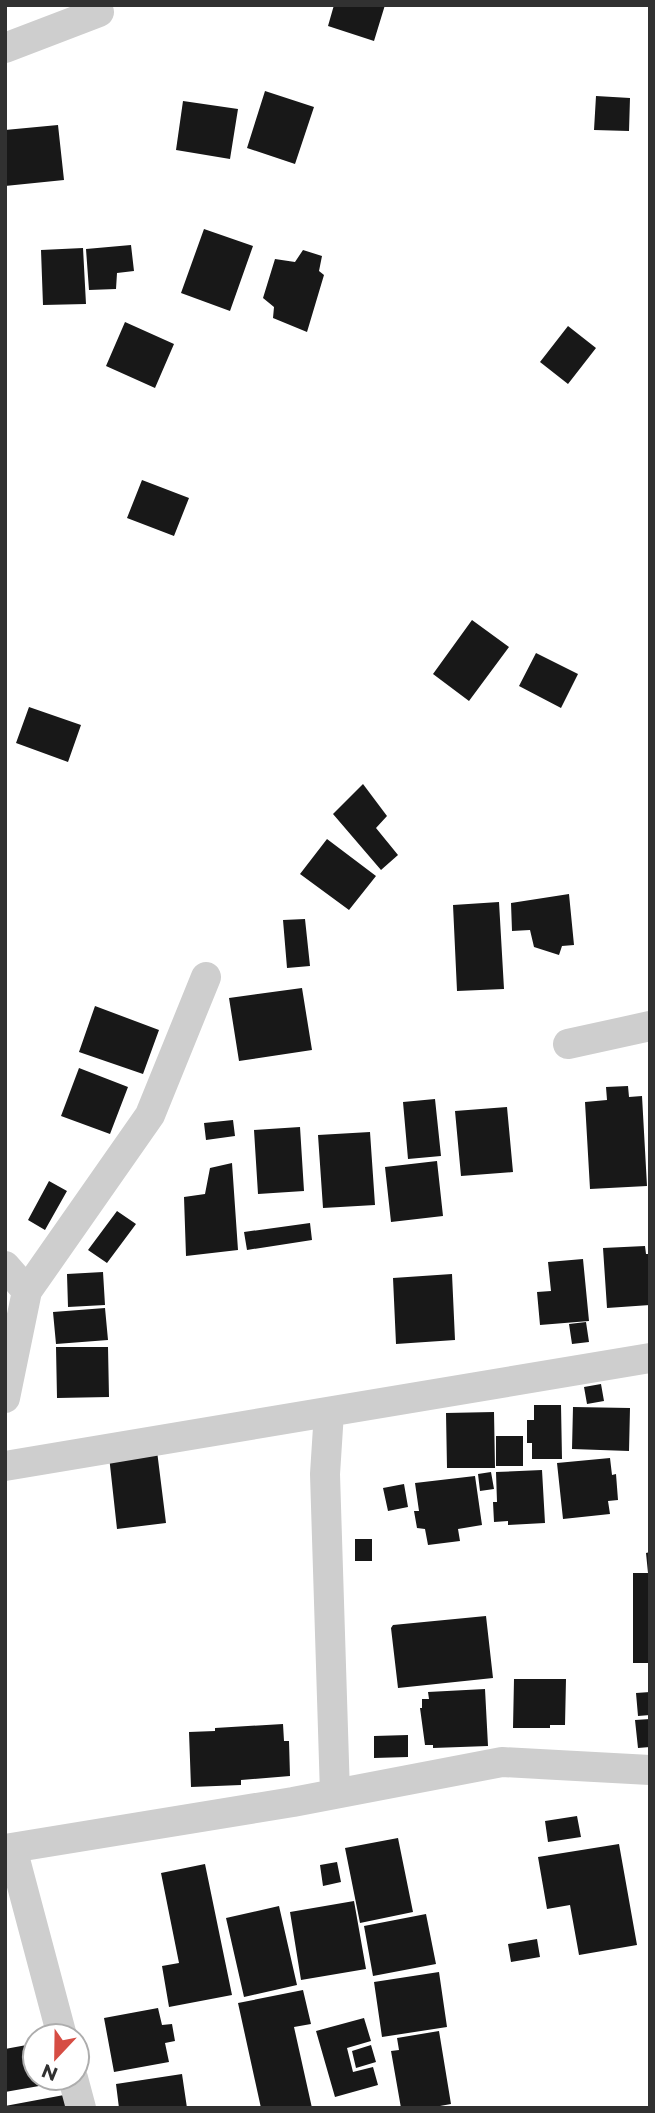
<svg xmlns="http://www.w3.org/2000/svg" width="655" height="2113" font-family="Montserrat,sans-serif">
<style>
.building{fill:#181818}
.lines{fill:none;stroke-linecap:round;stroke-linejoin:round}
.minor{stroke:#cecece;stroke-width:30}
</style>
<rect width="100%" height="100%" fill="#fff"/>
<path class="building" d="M334 5H385L374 41 328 26Z
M265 91 314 107 295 164 247 148Z
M596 96 630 98 629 131 594 130Z
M183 101 238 109 230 159 176 150Z
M58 125 64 180 5 186V130Z
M204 229 253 246 230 311 181 293Z
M131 245 134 271 117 273 116 289 89 290 86 249Z
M83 248 86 304 43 305 41 250Z
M303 250 322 256 319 271 324 275 307 332 273 318 274 307 263 298 275 259 295 262Z
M125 322 174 344 155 388 106 366Z
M568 326 596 348 568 384 540 362Z
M142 480 189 498 174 536 127 518Z
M472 620 509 647 469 701 433 674Z
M536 653 578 674 561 708 519 686Z
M29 707 81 725 68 762 16 743Z
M363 784 387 816 376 828 398 855 381 870 333 814Z
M327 839 376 876 349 910 300 874Z
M569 894 574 945 562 946 559 955 534 947 530 930 512 931 511 903Z
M499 902 504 989 457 991 453 905Z
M305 919 310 966 287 968 283 920Z
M302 988 312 1050 239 1061 229 998Z
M95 1006 159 1030 143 1074 79 1052Z
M79 1068 128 1087 110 1134 61 1116Z
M628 1086 629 1097 642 1096 647 1186 590 1189 585 1102 607 1100 606 1087Z
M435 1099 441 1156 408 1159 403 1102Z
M507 1107 513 1172 461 1176 455 1111Z
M233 1120 235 1136 206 1140 204 1123Z
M300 1127 304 1191 258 1194 254 1130Z
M370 1132 375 1205 323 1208 318 1135Z
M437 1161 443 1216 391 1222 385 1167Z
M232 1163 238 1250 186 1256 184 1197 205 1194 210 1168Z
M49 1181 67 1191 45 1230 28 1220Z
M117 1211 136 1224 107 1263 88 1250Z
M310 1223 312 1240 247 1250 244 1232Z
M645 1246 646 1254H650V1305L607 1308 603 1248Z
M583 1259 589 1321 540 1325 537 1292 551 1291 548 1262Z
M103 1272 105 1305 68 1307 67 1274Z
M452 1274 455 1340 396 1344 393 1278Z
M105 1308 108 1340 56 1344 53 1312Z
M586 1322 589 1342 572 1344 569 1324Z
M56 1347H108L109 1397 57 1398Z
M601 1384 604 1401 587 1404 584 1387Z
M534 1405H561L562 1459H532V1443H527V1420H534Z
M573 1407 630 1408 629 1451 572 1449Z
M494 1412 495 1468H447L446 1413Z
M496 1436H523V1466H496Z
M157 1451 166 1523 117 1529 109 1456Z
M610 1458 612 1475 616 1474 618 1500 608 1501 610 1514 563 1519 557 1463Z
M542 1470 545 1523 508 1525V1521L494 1522 493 1502H497L496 1472Z
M491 1472 494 1489 480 1491 478 1474Z
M475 1476 482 1525 458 1529 460 1541 428 1545 425 1529 417 1528 414 1511H419L415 1483Z
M404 1484 408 1507 388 1511 383 1488Z
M355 1539H372V1561H355Z
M650 1552V1573H648L646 1553Z
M633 1573H650V1663H633Z
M486 1616 493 1678 398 1688 391 1628 393 1625Z
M514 1679H566L565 1725H550V1728H513Z
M485 1689 488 1746 433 1748V1745H425L420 1708H422V1699H429L428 1692Z
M650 1692V1715L638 1716 636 1693Z
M650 1719V1747L638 1748 635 1720Z
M283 1724 284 1741H289L290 1776 241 1780V1785L191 1787 189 1732 215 1731V1728Z
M408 1735V1757L374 1758V1736Z
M577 1816 581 1837 548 1842 545 1821Z
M398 1838 413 1912 360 1923 345 1848Z
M619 1844 637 1945 579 1955 570 1905 547 1909 538 1857Z
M337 1862 341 1882 323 1886 320 1865Z
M205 1864 232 1995 169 2007 162 1966 179 1963 161 1873Z
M354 1901 366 1969 301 1980 290 1912Z
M279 1906 297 1985 244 1997 226 1918Z
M426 1914 436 1964 373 1976 364 1926Z
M537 1939 540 1957 511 1962 508 1944Z
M439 1972 447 2027 382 2037 374 1982Z
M303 1990 311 2024 294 2027 312 2108H261L238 2003Z
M158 2008 162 2025 172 2024 175 2041 165 2043 169 2062 114 2072 104 2018Z
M364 2018 371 2041 347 2048 353 2072 373 2067 378 2085 335 2097 316 2031Z
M439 2031 451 2104 429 2108H401L391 2051 399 2050 397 2038Z
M32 2044 35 2078H38L39 2086 5 2092V2049Z
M371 2045 376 2062 356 2068 352 2051Z
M182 2074 187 2108H119L116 2084Z
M64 2095 66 2108H5V2106Z"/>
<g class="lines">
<path class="minor" d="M5 48 99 12
M568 1044 650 1026
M5 1266 27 1291
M5 1398 27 1291 150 1115 206 977
M329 1412 325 1474 335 1794
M5 1466 650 1358
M12 1848 62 2036
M5 1849 293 1802 502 1762 650 1770
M73 2078 81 2108"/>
</g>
<rect width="655" height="2113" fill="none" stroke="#313131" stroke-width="14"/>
<g transform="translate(56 2057) rotate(202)"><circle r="33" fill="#ffffff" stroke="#adadad" stroke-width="2"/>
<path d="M0-5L12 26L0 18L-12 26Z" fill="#d64d44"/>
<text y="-10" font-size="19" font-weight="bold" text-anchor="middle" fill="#313131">N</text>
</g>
</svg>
